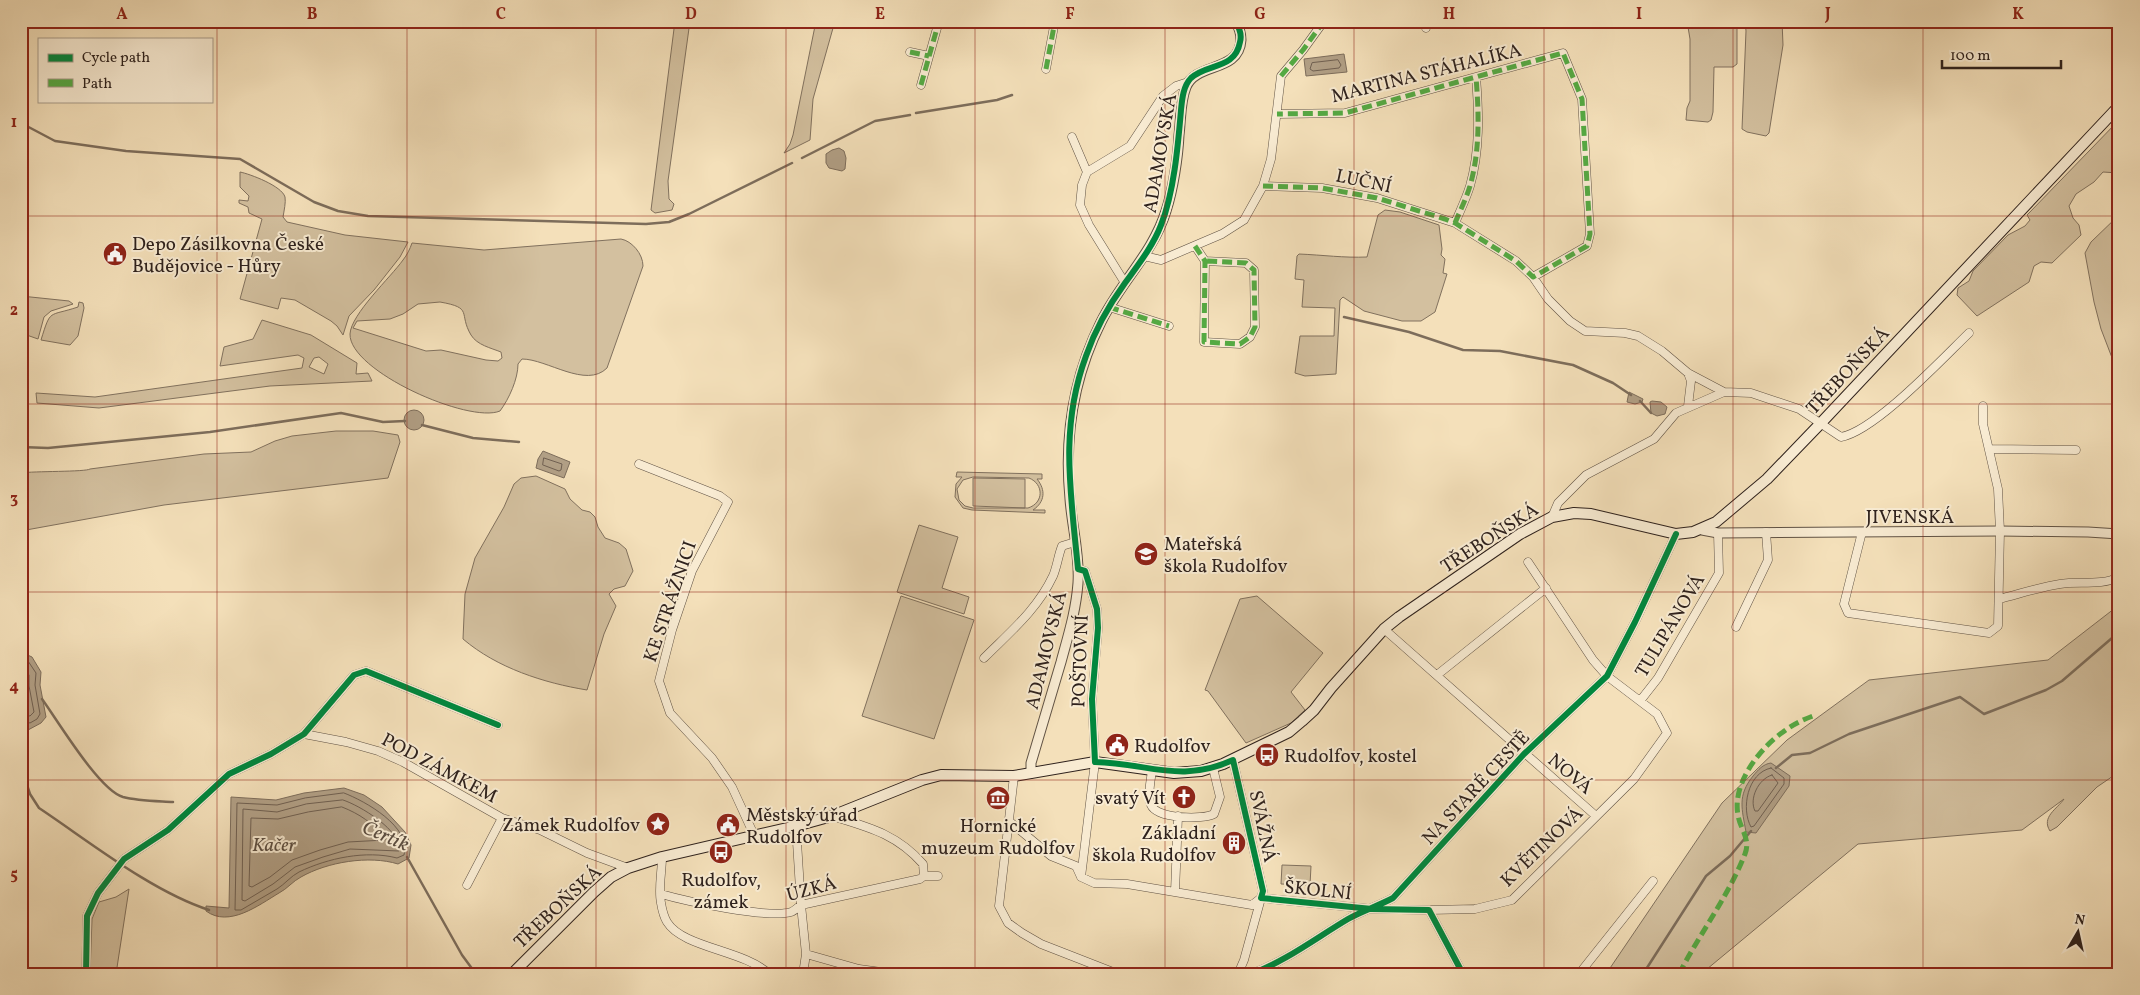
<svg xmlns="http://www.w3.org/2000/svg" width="2140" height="995" font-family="Vollkorn,serif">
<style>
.green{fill:#d3c09f;stroke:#81715e;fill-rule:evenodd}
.water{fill:#b19f85;stroke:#7d6d5b}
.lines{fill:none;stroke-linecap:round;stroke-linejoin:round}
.shore{stroke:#706051;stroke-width:1}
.stream{stroke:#7d6d5b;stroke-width:2.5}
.minor-casing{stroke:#605244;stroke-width:9}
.tertiary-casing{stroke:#605244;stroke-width:11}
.secondary-casing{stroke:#2f221d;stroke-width:12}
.minor{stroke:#f8ebd2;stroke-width:8}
.tertiary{stroke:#f8ebd2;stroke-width:9}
.secondary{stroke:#f8ebd2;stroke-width:10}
.quiet{stroke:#54aa43;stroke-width:5;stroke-dasharray:10 5;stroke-linecap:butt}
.cycleway-casing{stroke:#f8ebd2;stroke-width:9}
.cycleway{stroke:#00873e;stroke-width:6}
.grid{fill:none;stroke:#8f2418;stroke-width:1;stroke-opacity:0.55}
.labels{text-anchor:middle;stroke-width:4;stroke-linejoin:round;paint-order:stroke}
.street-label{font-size:19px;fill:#2f221d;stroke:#f8ebd2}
.poi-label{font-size:19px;fill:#2f221d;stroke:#f8ebd2;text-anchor:start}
.water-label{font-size:20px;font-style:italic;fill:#5c4e41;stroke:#f8ebd2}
.neatline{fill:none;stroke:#8f2418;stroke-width:2}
.grid-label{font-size:16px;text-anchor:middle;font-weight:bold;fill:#8f2418}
</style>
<rect width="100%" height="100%" fill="#f4e0ba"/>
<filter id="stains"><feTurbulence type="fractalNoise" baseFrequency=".004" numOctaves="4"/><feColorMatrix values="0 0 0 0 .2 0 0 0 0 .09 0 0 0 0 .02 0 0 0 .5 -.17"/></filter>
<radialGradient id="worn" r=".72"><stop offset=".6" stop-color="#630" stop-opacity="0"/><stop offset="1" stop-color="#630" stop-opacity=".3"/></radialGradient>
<path class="green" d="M675 21H690L668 181 669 199 674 204 672 210 655 213 651 210Z
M816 21H835L813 99 810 140 784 153 790 144 793 135Z
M1687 21H1737V64L1733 67H1714L1713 112 1711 120 1708 122 1686 120 1687 108 1690 101V39Z
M1745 21H1782L1783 45 1769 133 1766 136 1747 132 1742 129 1746 31Z
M2119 120V173L2103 172 2094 182 2076 194 2069 206 2073 218 2079 225 2081 235 2052 263 2041 262 2034 266 2029 282 1977 316 1957 295 1958 288 1969 281 1973 271 2008 235 2025 226 2030 220 2027 215 2030 212Z
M240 172C250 174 282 186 285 197 286 202 284 211 283 217L287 222 345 235 408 242 400 257 374 290 349 316 343 335 337 326 331 321 295 300 281 298 278 309 240 299 262 219 249 213 248 207 239 203V200L248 201 249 196 240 187Z
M1385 210 1400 212 1439 225 1442 249 1441 255 1445 259 1443 273 1447 274 1435 312 1421 321H1402L1364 311 1343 297 1340 300 1336 374 1305 376 1295 373 1300 336H1334L1335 308 1302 307 1304 280 1295 279 1297 256 1299 254C1323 255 1344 258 1367 257L1378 215Z
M2119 215V376L2101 329 2094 302 2085 253 2091 242Z
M621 239C632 241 643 254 643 266L607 368C586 389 547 359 522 359L518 364C518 379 509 399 500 411 469 424 349 371 350 334 351 314 391 277 403 260 407 255 410 249 412 243L484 250ZM440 302C474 308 458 313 471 335 477 345 491 348 501 352L502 358 498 361 486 360 441 350 426 351 353 328 357 321 390 319 403 314 418 304Z
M21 296 69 301 73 304 51 311 44 317 38 339 21 333Z
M79 302 83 303 84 308 78 336 70 345 41 340C51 308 48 317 78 307Z
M262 320 311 335 357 363 356 374 368 373 372 381 270 386 99 408 37 403 36 393 95 397 302 368 304 358 298 355 220 366 224 347 253 339ZM319 357 328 364 324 374 309 367 314 358Z
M336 431H373L398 435 400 442 388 478 164 505 26 530 21 528V473C33 471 86 472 90 469L204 454 251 452 275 441 292 436Z
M957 472 1042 474V479H1037C1046 490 1045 502 1033 510H1045V513L972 510 963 508 955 497 956 484 962 477H956ZM973 477 1029 478C1044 484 1044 503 1028 508H973L965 506 959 500 957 489 963 480Z
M536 476 565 489 570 499 582 510 590 512 595 517 598 527 605 538 619 543 626 549 633 571 625 586 614 589 609 594 616 606 604 634 587 690C544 683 497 668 463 639L465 594 475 558 504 507 514 484 521 478Z
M973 478 1025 479V508L973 506Z
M919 525 958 537 942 588 969 597 964 614 897 592Z
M901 596 974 620 934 739 862 716Z
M1257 596 1323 653 1291 692 1305 710 1291 723 1246 743 1208 691 1205 690 1240 599Z
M2119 605V772L2097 787 2057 827 2050 831C2041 817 2057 809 2064 799L2022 830 1858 844 1701 974H1606L1722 803 1787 740 1869 680 2048 660Z
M1282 865 1311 866 1310 885 1281 884Z
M129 889 116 974H90L92 919 99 902 116 897Z"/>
<path class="water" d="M1344 54 1347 72 1306 76 1304 59Z
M839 148 844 151 846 158 845 169 842 171 829 168 826 163V154L832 150Z
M1629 392 1643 399 1642 402 1635 404 1627 402Z
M1652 401 1661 402 1667 407 1665 414 1657 416 1651 413 1650 402Z
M404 420a10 10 0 1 1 20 0a10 10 0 1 1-20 0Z
M543 451 570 462 564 478 536 468 538 459Z
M21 652 32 657 41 672 40 685 46 717 41 723 28 730 21 724Z
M1771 763 1790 776 1789 786 1756 833 1746 832C1742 809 1737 796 1753 776 1758 770 1763 764 1771 763Z
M344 788 364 795 382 807 405 832 411 845 409 858 398 864C369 855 327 862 301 877 293 881 287 889 279 893 259 905 229 928 206 911V906L229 908 231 797 276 800 304 793Z"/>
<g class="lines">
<path class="shore" d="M1338 60 1341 65 1339 68 1313 71 1310 69 1312 63Z
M544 458 562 464 561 470 559 471 543 465Z
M21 657 28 661 36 673 35 685 40 714 37 719 30 723 21 720
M21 664 29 675V686L34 712 30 716 21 714
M1771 768 1784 778V784L1754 826 1751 827C1741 809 1747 773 1771 768Z
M1772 775 1778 783 1758 811H1755C1749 799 1758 779 1772 775Z
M344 793C365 801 412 827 404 855L397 858C366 850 328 858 299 872 291 876 285 884 277 889 265 896 253 903 241 910H235L237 803 277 805 305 798Z
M343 800C359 805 403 831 399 851L350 849 323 857 295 867 273 884 245 901 242 900 243 809 277 812 306 804Z
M342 807C360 814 372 823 385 837V840L348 842 320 850 292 860 270 877 252 887 249 886 251 818 278 819 308 812Z"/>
<path class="stream" d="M916 113 997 100 1012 95
M21 123 55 141 126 151 240 159 314 202 338 211 368 216 646 224 669 222 689 214 792 163
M802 158 875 121 910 115
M1344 317 1409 332 1463 350 1500 351 1573 365 1613 383 1631 395
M1640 401 1651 413
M422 425 473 438 519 442
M21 447 48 448 210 432 341 413 383 422 405 421
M42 699C58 721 99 790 123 797 138 801 157 801 173 802
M1776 768 1792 755 1810 753 1849 734 1960 697 1984 714 2046 690 2062 681 2119 632
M21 775 25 779 30 794 39 808C90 842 151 891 209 910
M407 857 462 955 476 974
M1643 974 1706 876 1730 856 1751 831"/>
<g class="minor-casing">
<path id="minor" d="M1426 28 1427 21
M910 52 929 56
M1046 69 1055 21
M921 85 939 21
M1277 114 1345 113 1563 53 1582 99 1590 234 1587 246 1533 277
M1072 137 1087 172 1082 185 1080 205 1089 225 1125 283
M1087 172 1130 146 1163 96 1176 86 1188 82
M1263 186 1322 188 1377 198 1455 223 1516 261 1533 277 1548 299 1570 321 1585 331 1625 333 1638 336 1662 351 1688 373 1724 392
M1455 223C1460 211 1466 199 1470 186 1480 151 1479 114 1476 77
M1195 246 1205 261 1204 342 1240 344 1250 337 1255 327 1254 270 1246 263 1205 261
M1144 256 1161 260 1222 234 1244 220 1263 186 1271 159 1281 76 1303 50 1324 21
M1109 307 1169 326
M1688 373 1691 381 1688 406
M1990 449 2076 450
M639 464 720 496 728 502 692 571 672 630 659 681 670 713 712 758 732 787 754 835
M1552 517 1558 503 1586 475 1654 439 1676 413 1724 392 1751 393 1799 409 1841 437C1875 431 1942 359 1969 333
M1862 532 1844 604 1848 613 1989 633 1998 626 2000 531 1998 489 1983 424V406
M1078 569 1085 571 1097 609 1098 628 1092 699 1095 762 1081 877
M1999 599C2019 594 2040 587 2060 584 2079 581 2101 586 2119 577
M1736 627 1768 560 1766 532
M1384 629 1596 816
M984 658C1010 632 1037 610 1053 576 1057 567 1058 556 1062 546L1075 542
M1437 675 1546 588
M1640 701 1658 678 1719 573 1718 533
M304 734 346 742 378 751 403 762 502 818 540 830 587 853 628 868
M1233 760 1263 891 1244 960 1238 974
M1152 770C1151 780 1147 796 1151 805 1157 819 1203 820 1214 814L1220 797 1213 768
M1014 776 999 906 1008 923 1022 933 1041 944 1118 974
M832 816C868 827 897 834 923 864L924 876
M1009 821 1051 856 1076 866 1081 877 1094 883 1127 884 1252 905 1261 898 1372 909 1429 910 1475 909 1512 900 1634 779 1667 733 1657 714 1607 676 1593 660 1528 562
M796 826 801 905 806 954 803 974
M662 857C662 871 658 890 661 903 662 909 664 917 667 922 683 948 744 950 769 974
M467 885 502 818
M1175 892 1178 816
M661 894C685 901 769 919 791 912 794 911 798 907 801 905L920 879 924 876H938
M1429 910 1463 974
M806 954 859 969 896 974
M86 974 87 916 98 893 124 859 168 830 229 774 271 754 304 734 354 675 366 671 498 725
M1251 974C1286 961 1316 938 1348 919 1362 911 1378 906 1393 898L1524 754 1607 676 1635 622 1676 534
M1579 974 1653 881"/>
</g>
<g class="tertiary-casing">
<path id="tertiary" d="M1702 530 1718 533 2000 531 2088 532 2119 534
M1031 773V763C1041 730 1051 696 1061 662 1068 636 1076 611 1078 583 1080 555 1072 527 1070 499 1064 437 1073 378 1101 322 1120 283 1153 253 1166 211 1173 190 1178 157 1179 135 1181 119 1180 102 1186 87 1196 62 1239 73 1241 40 1241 33 1239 27 1235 21"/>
</g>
<g class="secondary-casing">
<path id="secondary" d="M512 974 594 892 611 877 628 868 662 857 796 826 832 816 922 780 941 775 1014 776 1095 762 1174 773 1201 771 1223 764 1289 732 1302 721 1314 710 1331 688 1384 629 1399 617 1520 534 1552 517 1574 513 1591 514 1676 534 1693 532 1716 522 1767 479 1820 424 2119 106"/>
</g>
<use href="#minor" class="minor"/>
<use href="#tertiary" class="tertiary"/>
<use href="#secondary" class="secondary"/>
<path class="quiet" d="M1426 28 1427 21
M910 52 929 56
M1046 69 1055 21
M1281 76 1303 50 1324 21
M921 85 939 21
M1263 186 1322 188 1377 198 1445 219 1455 223 1516 261 1533 277 1587 246 1590 234 1582 99 1563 53 1345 113 1277 114
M1455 223C1460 211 1466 199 1470 186 1480 151 1479 114 1476 77
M1195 246 1205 261 1204 342 1240 344 1250 337 1255 327 1254 270 1246 263 1205 261
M1109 307 1169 326
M1679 974C1700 933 1728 897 1745 854 1751 839 1740 829 1738 815 1732 784 1759 749 1783 732 1792 725 1802 720 1813 716"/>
<g class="cycleway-casing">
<path id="cycleway" d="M1235 21C1239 27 1242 35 1240 42 1235 70 1207 63 1191 78 1183 86 1182 100 1181 110 1178 145 1174 193 1161 225 1153 246 1138 265 1125 283 1109 305 1095 330 1086 356 1059 429 1071 494 1078 569L1085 571 1097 609 1098 628 1092 699 1095 762C1148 763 1180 784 1233 760L1263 891 1261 898 1372 909 1429 910 1463 974
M86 974 87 916 98 893 124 859 168 830 229 774 271 754 304 734 354 675 366 671 498 725
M1251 974C1286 961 1316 938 1348 919 1362 911 1378 906 1393 898L1524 754 1607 676 1635 622 1676 534"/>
</g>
<use href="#cycleway" class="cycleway"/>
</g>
<path class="grid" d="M217 21V974M407 21V974M596 21V974M786 21V974M975 21V974M1165 21V974M1354 21V974M1544 21V974M1733 21V974M1923 21V974M21 216H2119M21 404H2119M21 592H2119M21 780H2119"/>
<defs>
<g id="civic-disc" transform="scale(1.25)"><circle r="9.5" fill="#8f2418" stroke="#f8ebd2"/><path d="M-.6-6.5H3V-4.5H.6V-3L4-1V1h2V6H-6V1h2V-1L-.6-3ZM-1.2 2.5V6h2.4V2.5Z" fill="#fff"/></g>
<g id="school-disc" transform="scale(1.25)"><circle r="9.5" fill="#8f2418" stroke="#f8ebd2"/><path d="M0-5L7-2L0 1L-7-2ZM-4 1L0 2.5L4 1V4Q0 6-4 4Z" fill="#fff"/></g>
<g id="bus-disc" transform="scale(1.25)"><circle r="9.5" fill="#8f2418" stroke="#f8ebd2"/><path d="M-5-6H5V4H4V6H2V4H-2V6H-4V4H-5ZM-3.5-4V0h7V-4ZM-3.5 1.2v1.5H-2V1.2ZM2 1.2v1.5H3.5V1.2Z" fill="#fff"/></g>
<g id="church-disc" transform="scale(1.25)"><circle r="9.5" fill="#8f2418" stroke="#f8ebd2"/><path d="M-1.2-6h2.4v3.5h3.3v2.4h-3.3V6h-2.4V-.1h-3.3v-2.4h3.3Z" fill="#fff"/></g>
<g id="museum-disc" transform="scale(1.25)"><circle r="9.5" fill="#8f2418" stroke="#f8ebd2"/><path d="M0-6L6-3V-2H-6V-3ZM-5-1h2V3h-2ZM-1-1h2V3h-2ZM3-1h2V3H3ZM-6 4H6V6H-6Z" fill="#fff"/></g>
<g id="sight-disc" transform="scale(1.25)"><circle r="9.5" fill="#8f2418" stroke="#f8ebd2"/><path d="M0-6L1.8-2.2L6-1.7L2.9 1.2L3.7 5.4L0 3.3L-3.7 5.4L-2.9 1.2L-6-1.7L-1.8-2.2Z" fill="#fff"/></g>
<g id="building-disc" transform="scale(1.25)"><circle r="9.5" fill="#8f2418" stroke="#f8ebd2"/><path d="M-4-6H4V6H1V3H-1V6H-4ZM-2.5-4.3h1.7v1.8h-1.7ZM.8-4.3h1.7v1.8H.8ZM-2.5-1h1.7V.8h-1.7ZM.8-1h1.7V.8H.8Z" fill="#fff"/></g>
</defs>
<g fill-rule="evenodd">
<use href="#civic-disc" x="115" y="254"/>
<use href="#school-disc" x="1146" y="554"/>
<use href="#civic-disc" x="1117" y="745"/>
<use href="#bus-disc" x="1267" y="755"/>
<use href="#church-disc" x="1184" y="797"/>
<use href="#museum-disc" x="998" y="798"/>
<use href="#sight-disc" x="658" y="824"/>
<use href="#civic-disc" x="728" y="825"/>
<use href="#building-disc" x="1234" y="843"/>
<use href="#bus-disc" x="721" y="852"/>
</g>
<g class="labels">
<g class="street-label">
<text transform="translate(1426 72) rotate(-14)" y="7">MARTINA STÁHALÍKA</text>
<text transform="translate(1159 153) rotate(-80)" y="7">ADAMOVSKÁ</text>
<text transform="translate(1364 180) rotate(12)" y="7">LUČNÍ</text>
<text transform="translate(1847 370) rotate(-47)" y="7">TŘEBOŇSKÁ</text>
<text x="1910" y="523">JIVENSKÁ</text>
<text transform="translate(1489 537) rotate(-33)" y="7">TŘEBOŇSKÁ</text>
<text transform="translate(669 601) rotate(-71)" y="7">KE STRÁŽNICI</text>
<text transform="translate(1669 625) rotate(-59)" y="7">TULIPÁNOVÁ</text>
<text transform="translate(1045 650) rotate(-76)" y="7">ADAMOVSKÁ</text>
<text transform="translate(1079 661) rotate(-88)" y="7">POŠTOVNÍ</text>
<text transform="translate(440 767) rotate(28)" y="7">POD ZÁMKEM</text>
<text transform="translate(1571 773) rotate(40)" y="7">NOVÁ</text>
<text transform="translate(1475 787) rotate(-47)" y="7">NA STARÉ CESTĚ</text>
<text transform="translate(1264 826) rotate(78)" y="7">SVÁŽNÁ</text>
<text transform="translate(1541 846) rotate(-44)" y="7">KVĚTINOVÁ</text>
<text transform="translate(811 888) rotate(-15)" y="7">ÚZKÁ</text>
<text transform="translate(1318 889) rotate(6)" y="7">ŠKOLNÍ</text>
<text transform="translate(557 906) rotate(-43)" y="7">TŘEBOŇSKÁ</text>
</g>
<g class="poi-label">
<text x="132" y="250">Depo Zásilkovna České<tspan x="132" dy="22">Budějovice - Hůry</tspan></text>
<text x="1164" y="550">Mateřská<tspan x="1164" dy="22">škola Rudolfov</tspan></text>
<text x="1134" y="752">Rudolfov</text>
<text x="1284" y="762">Rudolfov, kostel</text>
<text x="1166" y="804" text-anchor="end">svatý Vít</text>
<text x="746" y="821">Městský úřad<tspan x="746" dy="22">Rudolfov</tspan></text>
<text x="640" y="831" text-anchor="end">Zámek Rudolfov</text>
<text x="998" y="832" text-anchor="middle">Hornické<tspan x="998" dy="22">muzeum Rudolfov</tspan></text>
<text x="1216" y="839" text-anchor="end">Základní<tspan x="1216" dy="22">škola Rudolfov</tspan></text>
<text x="721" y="886" text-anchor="middle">Rudolfov,<tspan x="721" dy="22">zámek</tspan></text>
</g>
<g class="water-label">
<text transform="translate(386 835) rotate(23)" y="7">Čertík</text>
<text x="274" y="851">Kačer</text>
</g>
</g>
<rect width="2140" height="995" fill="none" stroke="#f4e0ba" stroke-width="55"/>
<rect x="38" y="38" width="175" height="65" fill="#f8ebd2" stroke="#a89b8a"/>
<rect x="48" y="54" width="25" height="8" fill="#00873e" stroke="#a89b8a"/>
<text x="82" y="62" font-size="15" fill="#2f221d">Cycle path</text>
<rect x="48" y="79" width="25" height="8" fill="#54aa43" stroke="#a89b8a"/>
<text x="82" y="88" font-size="15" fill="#2f221d">Path</text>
<g transform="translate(2078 932) rotate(9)" stroke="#f8ebd2" stroke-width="4" paint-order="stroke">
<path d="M0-4L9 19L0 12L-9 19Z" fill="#2f221d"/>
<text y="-8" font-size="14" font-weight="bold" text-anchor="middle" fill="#2f221d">N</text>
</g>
<path d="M1942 60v8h119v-8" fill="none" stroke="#2f221d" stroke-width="2.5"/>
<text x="1950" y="60" font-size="15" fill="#2f221d" stroke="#f8ebd2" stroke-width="4" paint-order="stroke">100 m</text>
<rect x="28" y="28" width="2084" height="940" class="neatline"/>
<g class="grid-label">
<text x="122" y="19">A</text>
<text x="312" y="19">B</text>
<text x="501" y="19">C</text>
<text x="691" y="19">D</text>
<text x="880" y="19">E</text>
<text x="1070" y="19">F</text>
<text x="1260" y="19">G</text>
<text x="1449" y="19">H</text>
<text x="1639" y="19">I</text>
<text x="1828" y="19">J</text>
<text x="2018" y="19">K</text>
<text x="14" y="127">1</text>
<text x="14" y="315">2</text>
<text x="14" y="503">3</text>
<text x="14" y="691">4</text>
<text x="14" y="879">5</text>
</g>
<rect width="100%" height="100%" filter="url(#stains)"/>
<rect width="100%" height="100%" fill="url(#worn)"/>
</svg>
